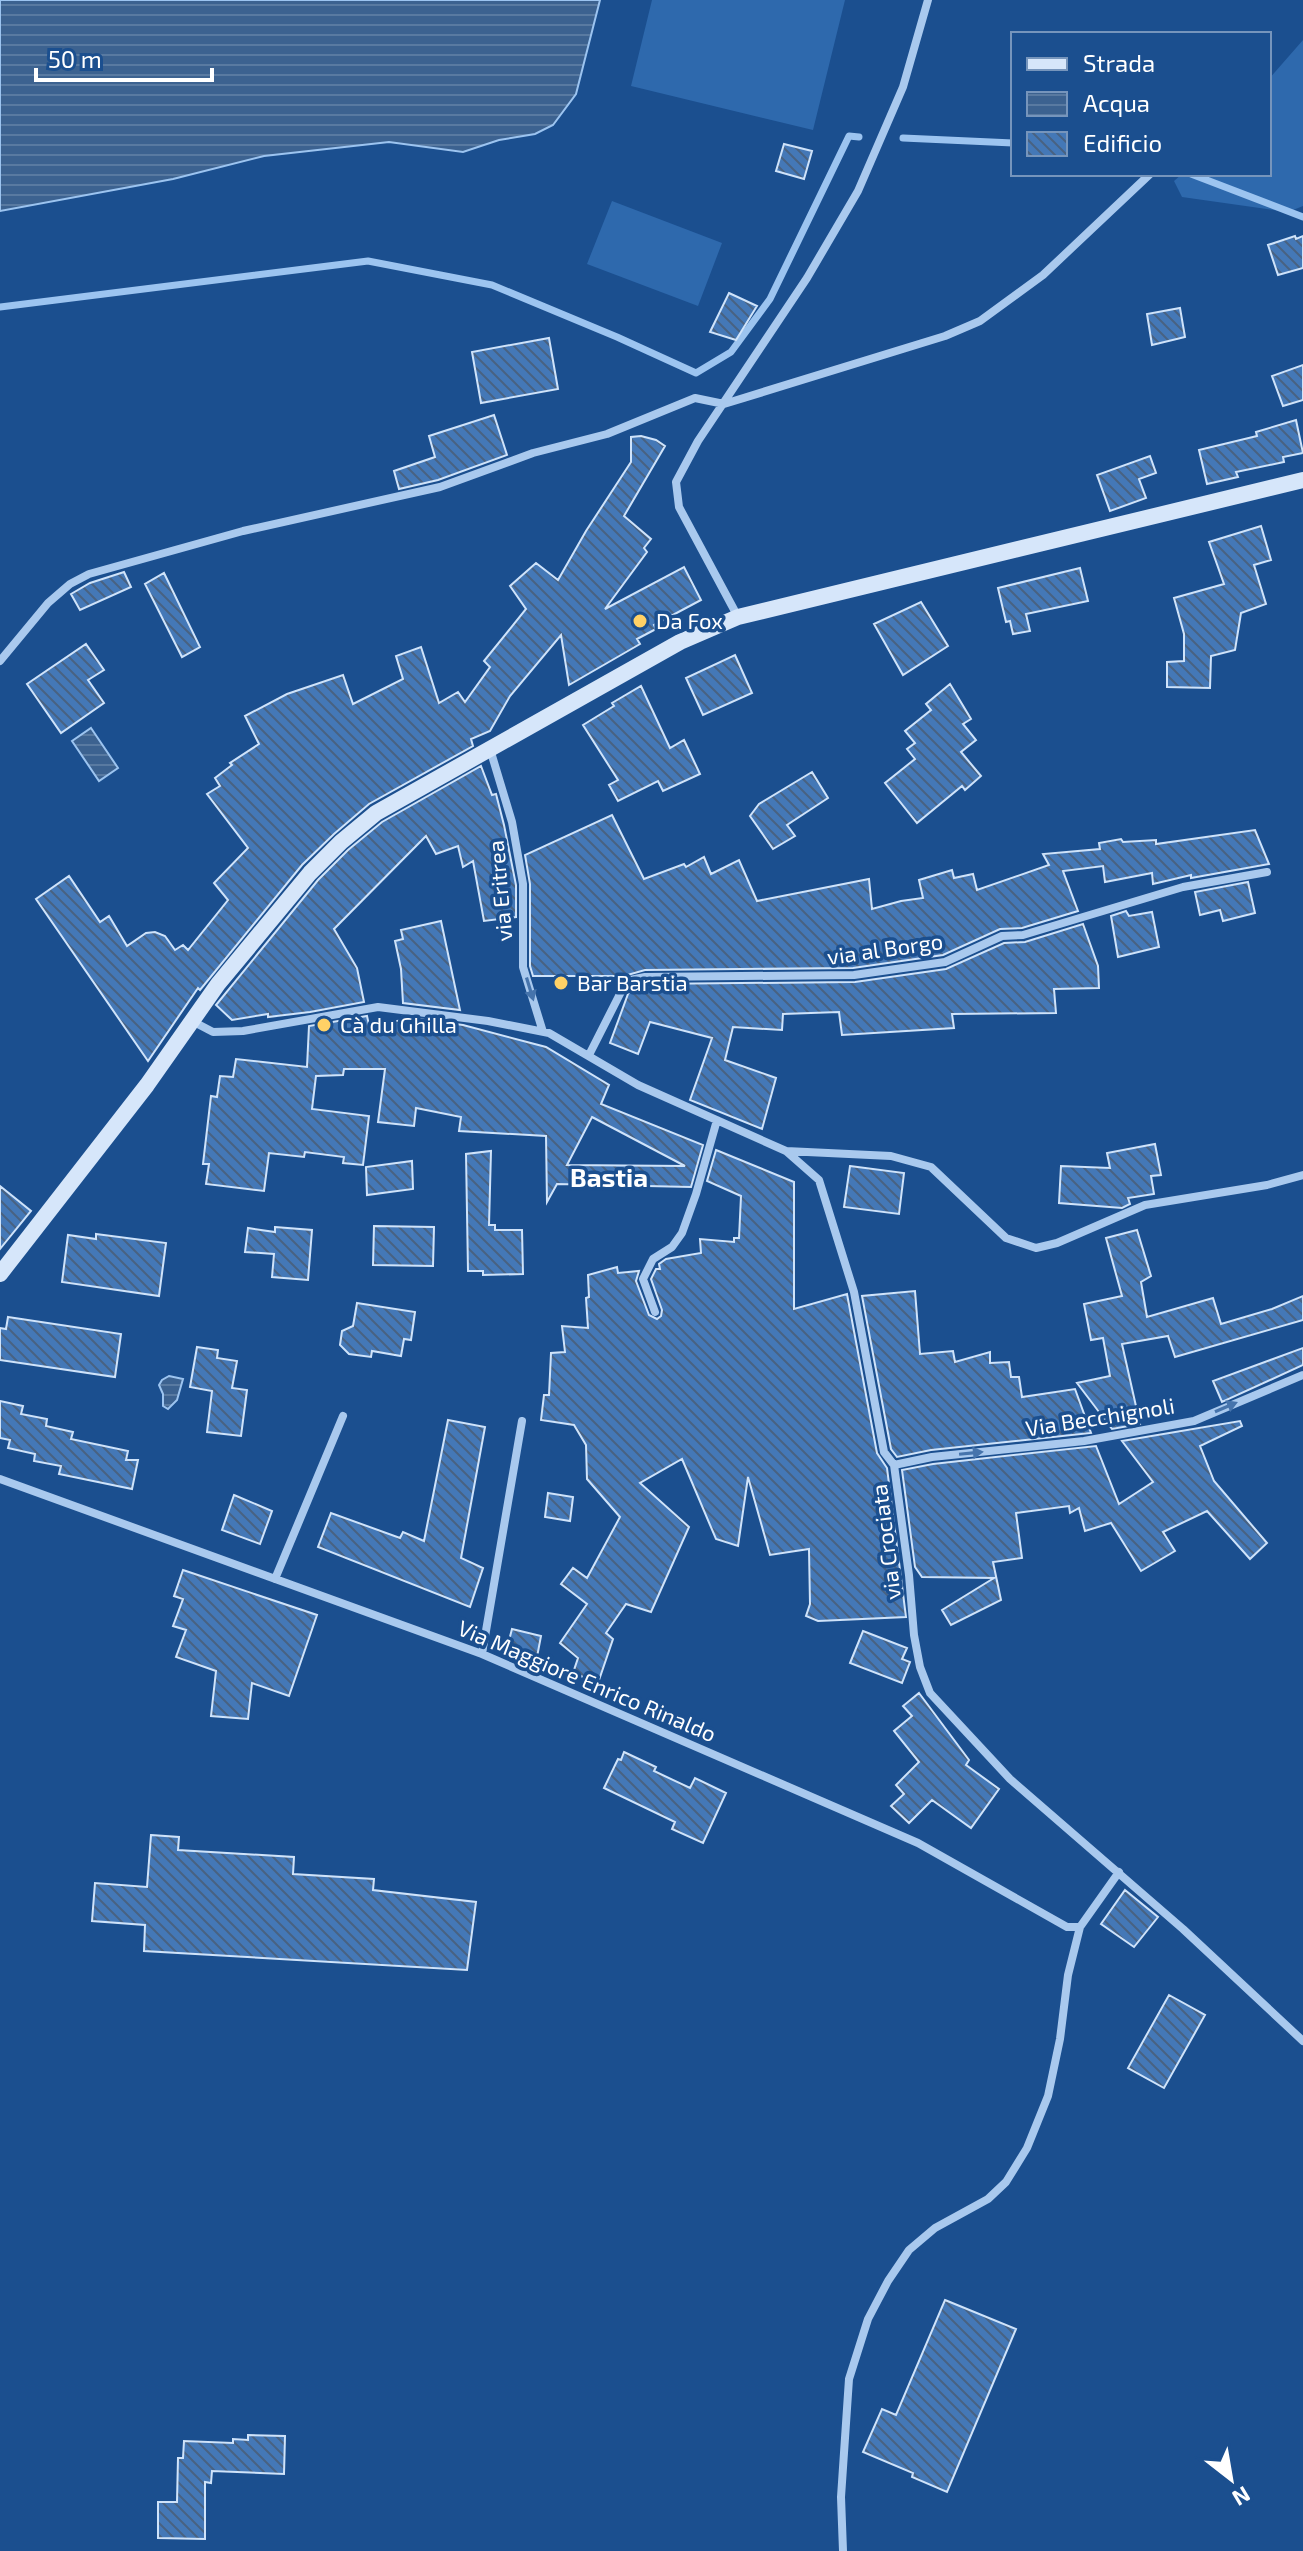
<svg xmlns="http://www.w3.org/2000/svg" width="1303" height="2551" font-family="'Exo 2',sans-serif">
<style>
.grass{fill:#2e69ad}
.water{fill:url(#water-rules);stroke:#9cc4f0;stroke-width:2}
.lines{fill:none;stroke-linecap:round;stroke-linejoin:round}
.stream{stroke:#9cc4f0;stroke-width:7}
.building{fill:url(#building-back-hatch);stroke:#cfe3fa;stroke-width:2;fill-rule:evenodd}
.minor{stroke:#a9c9ee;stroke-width:8}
.secondary{stroke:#d6e6fa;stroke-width:16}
.oneway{fill:#4674ac}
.poi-dot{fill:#ffd166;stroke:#1b4f8f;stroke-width:3}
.labels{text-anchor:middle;stroke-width:7;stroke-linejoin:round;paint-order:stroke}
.poi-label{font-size:22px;fill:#fff;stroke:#1b4f8f;text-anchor:start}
.street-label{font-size:22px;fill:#fff;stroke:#1b4f8f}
.quarter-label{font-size:26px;font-weight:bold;fill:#fff;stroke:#1b4f8f}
</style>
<defs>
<pattern id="water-rules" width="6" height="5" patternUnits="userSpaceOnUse" patternTransform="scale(2)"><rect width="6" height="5" fill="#3c6290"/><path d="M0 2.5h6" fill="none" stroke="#597aa1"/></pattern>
<pattern id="building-back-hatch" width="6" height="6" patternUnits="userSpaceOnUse" patternTransform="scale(2)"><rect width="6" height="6" fill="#4478b7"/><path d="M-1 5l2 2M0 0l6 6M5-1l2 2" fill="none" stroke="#486282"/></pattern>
</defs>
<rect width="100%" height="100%" fill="#1b4f8f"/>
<path class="grass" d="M652 0H845L813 130 631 86Z
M1303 40V206L1288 212 1182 197 1174 181 1182 174H1269V79Z
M612 201 722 243 698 306 587 264Z"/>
<path class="water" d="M0 0H600L576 94 553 125 535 134 499 140 463 152 389 142 264 156 173 179 0 211Z
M91 728 118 768 99 781 72 741Z
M169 1376 183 1379 177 1400 168 1409 163 1406V1394L159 1385 162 1380Z"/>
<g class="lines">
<path class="stream" d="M903 138 1013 143
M1191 174 1303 217
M0 307 368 261 492 285 617 337 696 373 731 352 770 299 849 136 859 137"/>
</g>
<path class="building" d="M784 144 812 151 804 179 776 171Z
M1295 236 1296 239 1303 236V268L1278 275 1268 245Z
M729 293 757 306 736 340 710 332Z
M1180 308 1185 337 1152 345 1147 314Z
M549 338 558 389 481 403 472 352Z
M1303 365V400L1283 406 1272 376Z
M494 415 507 455 438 480 399 489 394 471 435 457 429 436Z
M1296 420 1303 453 1283 457 1284 462 1236 472 1238 477 1207 484 1199 450 1257 436 1256 432Z
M641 436 656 440 665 446 624 516 651 539 644 548 647 552 605 609 684 567 701 600 654 625 656 629 637 639 640 644 569 685 561 635 510 696 490 731 471 739 473 746 369 804 334 834 302 865 200 990 198 988 148 1061 36 899 69 876 100 922 109 916 127 946 146 933 155 932 165 936 175 950 183 945 188 950 228 900 214 883 248 848 207 794 220 786 215 778 232 765 230 763 259 744 245 716 287 694 343 675 353 704 403 679 396 656 421 647 439 703 458 692 465 702 490 667 484 661 526 609 510 586 536 563 558 580 586 531 631 462V437Z
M1150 456 1156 473 1139 479 1146 498 1110 511 1097 475Z
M1261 526 1271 560 1254 565 1266 604 1241 613 1235 650 1211 656 1210 688 1167 687V662L1184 661V634L1174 598 1224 584 1209 542Z
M1080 568 1088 601 1026 614 1030 631 1013 634 1010 621 1006 622 998 588Z
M124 572 131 587 80 610 71 594 90 583Z
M164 573 200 647 182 657 145 584Z
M921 602 948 646 903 675 874 624Z
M86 644 104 670 88 680 104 703 61 733 27 684Z
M735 655 752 693 703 715 686 678Z
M950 684 971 719 963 724 976 740 961 752 981 776 965 790 962 786 917 823 885 783 915 759 907 749 915 743 905 731 931 710 926 704Z
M641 686 670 748 684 740 700 774 663 791 658 781 618 801 609 785 618 780 583 725 614 706 612 703Z
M481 766 492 795 496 794 504 825 516 885V917L484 921 473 861 463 867 458 846 436 854 426 836 334 929 357 968 364 1002 310 1012 268 1017V1014L232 1020 216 1005 318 880 348 850 382 822Z
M812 772 828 798 787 825 795 836 773 849 750 816 759 804Z
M612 815 644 879 684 864 686 867 704 857 711 874 739 860 757 901 869 879 872 909 901 901 923 898 919 880 952 870 954 878 973 874 977 890 1049 865 1043 854 1100 849 1099 843 1121 839 1123 842 1156 840V844L1255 830 1269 864 1191 878V875L1153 884 1152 873 1105 882 1103 866 1063 871 1078 911 1022 928 1000 929 943 955 853 968 645 970 624 976H533L530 966V884L525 855Z
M1248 882 1255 913 1223 921 1220 910 1200 915 1195 892Z
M1126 911 1129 916 1152 912 1159 947 1118 957 1111 916Z
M441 921 460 1010 403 1003 401 969 395 941 403 939 401 930Z
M1083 924 1098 966 1099 988 1054 989 1056 1013 952 1014 954 1028 842 1035 839 1012 783 1014 782 1030 733 1027 725 1060 776 1078 762 1129 690 1100 712 1038 650 1022 638 1054 610 1043 628 994 634 986 646 984 855 982 946 969 1004 943 1025 942Z
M367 1016 369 1025 404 1020 403 1017 463 1025 546 1047 609 1085 601 1104 703 1145 691 1187 557 1184 547 1202 546 1136 459 1131 461 1117 416 1108 414 1126 378 1122 385 1069H344L343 1075 316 1076 312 1109 369 1116 363 1165 343 1163 344 1157 305 1152 304 1157 269 1153 264 1191 206 1184 209 1164H203L211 1096 217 1097 220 1076 233 1077 236 1059 307 1067 309 1026ZM592 1117 685 1166 567 1165Z
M1155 1144 1161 1175 1151 1176 1154 1194 1128 1198 1130 1204 1122 1208 1059 1203 1061 1166 1110 1168 1107 1153Z
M716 1150 794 1182V1309L847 1294 877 1453 887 1468 906 1617 818 1621 806 1616 810 1604 809 1549 770 1555 748 1477 738 1546 716 1539 682 1459 640 1483 689 1527 651 1612 626 1604 606 1633 613 1639 598 1683 573 1673 578 1658 560 1643 587 1604 561 1584 573 1568 587 1578 620 1517 587 1479 586 1445 574 1425 541 1420 544 1395H549L551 1353 565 1352 562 1326 588 1328 586 1298 589 1297 588 1275 617 1267 618 1273 639 1271 636 1281 649 1315 657 1319 661 1316 662 1310 651 1279 656 1269H660L659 1264 666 1259 701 1253 700 1239 734 1242V1238H739L741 1196 707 1181Z
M491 1151 489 1225H495V1230H522L523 1274 483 1275V1271H468L466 1154Z
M412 1161 413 1189 367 1195 366 1167Z
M850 1166 904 1173 899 1214 844 1207Z
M0 1186 31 1211 0 1249Z
M374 1226 434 1227 433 1266 373 1265Z
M275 1227 312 1230 308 1280 272 1277 274 1254 245 1252 248 1228 275 1232Z
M1137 1230 1151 1276 1141 1282 1147 1317 1213 1298 1221 1324 1272 1309 1303 1296V1320L1175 1357 1168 1336 1122 1344 1140 1424 1112 1429 1077 1383 1110 1376 1103 1338 1091 1340 1084 1304 1122 1296 1106 1238Z
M96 1234 166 1243 159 1296 62 1282 68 1235 96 1239Z
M915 1291 920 1354 953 1351 955 1362 990 1352V1363L1009 1362 1011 1377H1019L1022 1397 1075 1389 1091 1433 931 1450 897 1457 891 1449 862 1296Z
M357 1303 415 1312 411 1340 404 1339 401 1356 372 1351 371 1357 349 1354 340 1345 342 1331 353 1326Z
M8 1317 121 1334 115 1377 0 1360V1328L6 1329Z
M197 1347 218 1350 217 1358 237 1361 232 1388 247 1390 241 1436 207 1432 212 1391 190 1387Z
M1303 1348V1365L1222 1402 1213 1381Z
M0 1401 23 1406 21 1414 47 1419 46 1426 73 1432 71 1439 128 1451 126 1460H138L132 1489 59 1474 61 1466 34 1461 35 1454 8 1448 10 1440 0 1438Z
M448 1420 485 1427 461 1558 483 1568 470 1607 318 1547 331 1513 400 1538 403 1532 424 1541Z
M1240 1421 1242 1426 1200 1446 1214 1481 1267 1543 1250 1559 1207 1511 1163 1532 1175 1551 1141 1571 1111 1523 1085 1531 1079 1508 1070 1513 1069 1506 1016 1513 1022 1558 993 1562 1001 1600 951 1625 942 1610 994 1578 922 1577 915 1567 902 1470 933 1464 1096 1446 1119 1504 1153 1482 1122 1441Z
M548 1493 573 1497 570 1521 545 1517Z
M234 1495 272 1511 260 1544 222 1530Z
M183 1570 317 1615 289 1696 252 1683 248 1719 211 1716 216 1671 176 1657 186 1630 173 1626 183 1599 174 1596Z
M512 1629 541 1636 537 1657 507 1648Z
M863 1631 907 1648 902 1659 910 1662 902 1683 850 1663Z
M919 1693 969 1760 966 1765 999 1789 971 1828 932 1800 909 1823 891 1806 904 1794 896 1785 919 1762 894 1731 912 1716 903 1706Z
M624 1752 656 1767 654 1771 690 1788 695 1778 726 1793 703 1843 672 1829 675 1822 604 1788 618 1759 621 1760Z
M151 1835 179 1837 178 1850 294 1857 293 1874 374 1879 373 1890 476 1902 467 1970 144 1951 145 1925 92 1921 95 1883 147 1887Z
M1125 1890 1158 1917 1134 1947 1101 1924Z
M1169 1995 1205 2015 1164 2088 1128 2068Z
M945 2300 1016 2329 947 2492 912 2477 913 2473 863 2452 882 2409 896 2415Z
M248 2435 285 2436 284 2474 212 2471 211 2483 205 2482V2539L158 2538V2502H177L178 2458H183L184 2441 233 2443V2439L248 2440Z"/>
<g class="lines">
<path class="minor" d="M738 617 679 507 676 482 698 441 807 278 858 191 903 87 928 0
M0 661 48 603 70 584 89 574 243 531 440 487 533 453 607 434 695 398 724 404 945 336 980 321 1043 275 1150 174
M490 749 512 822 523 884V967L543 1032
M192 1021 213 1032 243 1031 378 1007 488 1021 549 1033 638 1085 786 1151 891 1156 931 1167 1006 1238 1036 1248 1057 1243 1145 1205 1267 1185 1303 1175
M589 1055 623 988 630 980 645 977 854 975 945 962 1002 936 1023 935 1183 887 1267 872
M786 1151 819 1180 854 1292 884 1452 894 1465 909 1575 914 1635 920 1667 930 1693 1010 1779 1183 1929 1303 2041
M655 1312 643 1279 653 1259 672 1247 682 1233 696 1194 717 1120
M894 1465 932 1457 1084 1441 1194 1421 1303 1375
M0 1479 482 1654 918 1843 1067 1927H1080L1119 1872
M275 1579 343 1416
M482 1654 522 1421
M843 2551 841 2497 849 2379 868 2319 888 2281 909 2250 935 2228 988 2199 1006 2182 1027 2148 1048 2096 1060 2039 1068 1975 1080 1927"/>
<path class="secondary" d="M0 1274 147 1085 218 984 310 873 341 842 376 813 680 642 738 617 1303 480"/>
</g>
<defs><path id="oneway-solid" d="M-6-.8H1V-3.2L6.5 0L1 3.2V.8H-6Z" transform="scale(2)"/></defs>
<g class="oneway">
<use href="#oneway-solid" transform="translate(530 989) rotate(73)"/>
<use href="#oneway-solid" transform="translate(1226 1407) rotate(-23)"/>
<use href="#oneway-solid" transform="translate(971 1453) rotate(-6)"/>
</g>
<g class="poi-dot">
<circle cx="640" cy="621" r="8"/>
<circle cx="561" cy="983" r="8"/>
<circle cx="324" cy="1025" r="8"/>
</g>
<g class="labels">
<g class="poi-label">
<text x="656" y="629">Da Fox</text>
<text x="577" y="991">Bar Barstia</text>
<text x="340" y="1033">Cà du Ghilla</text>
</g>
<g class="street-label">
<text transform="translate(500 891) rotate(-95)" y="8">via Eritrea</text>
<text transform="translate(885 949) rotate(-8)" y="8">via al Borgo</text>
<text transform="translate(1100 1417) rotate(-9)" y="8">Via Becchignoli</text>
<text transform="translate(886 1542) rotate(-97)" y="8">via Crociata</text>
<text transform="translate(587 1681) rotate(23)" y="8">Via Maggiore Enrico Rinaldo</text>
</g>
<g class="quarter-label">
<text x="609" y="1187">Bastia</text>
</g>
</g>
<rect x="1011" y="32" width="260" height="144" fill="#1b4f8f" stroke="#7695bc" stroke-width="2"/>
<rect x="1027" y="58" width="40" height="12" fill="#d6e6fa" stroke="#7695bc" stroke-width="2"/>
<text x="1083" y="72" font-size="24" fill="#ffffff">Strada</text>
<rect x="1027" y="92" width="40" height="24" fill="url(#water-rules)" stroke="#7695bc" stroke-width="2"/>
<text x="1083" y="112" font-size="24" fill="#ffffff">Acqua</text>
<rect x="1027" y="132" width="40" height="24" fill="url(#building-back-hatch)" stroke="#7695bc" stroke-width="2"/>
<text x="1083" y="152" font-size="24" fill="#ffffff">Edificio</text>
<g transform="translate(1231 2479) rotate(149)" stroke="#1b4f8f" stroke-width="6" paint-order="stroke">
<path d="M0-6L14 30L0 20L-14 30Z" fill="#ffffff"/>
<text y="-12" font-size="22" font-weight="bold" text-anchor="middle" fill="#ffffff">N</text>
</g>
<path d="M36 68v12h176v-12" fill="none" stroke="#ffffff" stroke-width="4"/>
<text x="48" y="68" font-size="24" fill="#ffffff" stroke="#1b4f8f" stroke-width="6" paint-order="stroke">50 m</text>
</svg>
